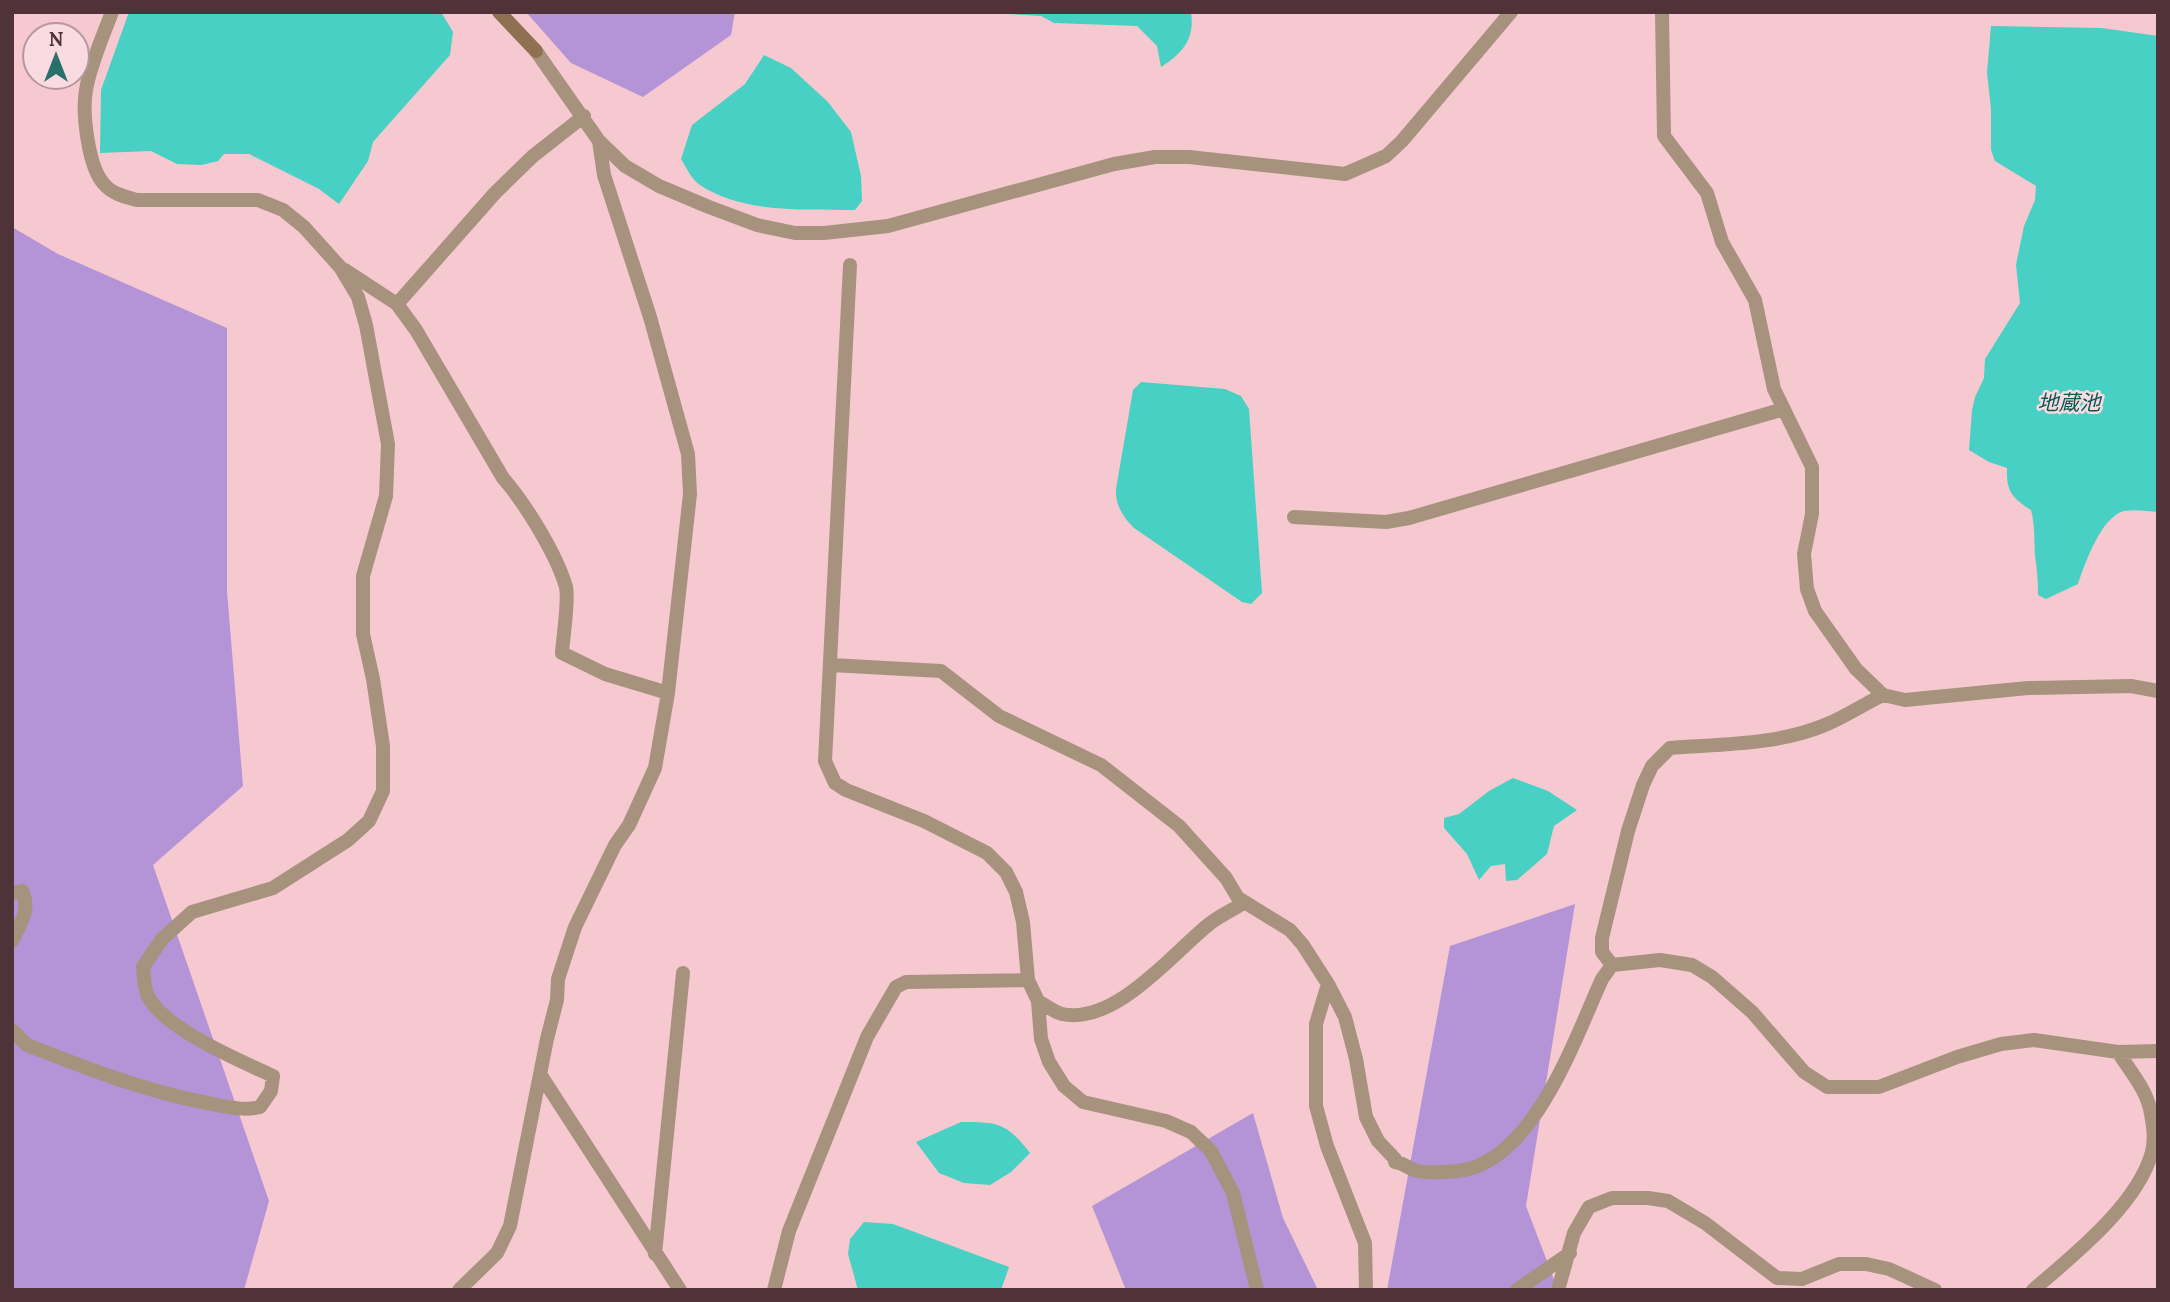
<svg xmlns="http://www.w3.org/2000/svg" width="2170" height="1302" font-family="Lora,'Noto Sans JP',serif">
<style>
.green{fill:#b493d7}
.water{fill:#47d0c3}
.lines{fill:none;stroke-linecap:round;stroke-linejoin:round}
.street{stroke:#a7927e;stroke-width:14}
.secondary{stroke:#8f7152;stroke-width:14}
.labels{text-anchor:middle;stroke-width:5;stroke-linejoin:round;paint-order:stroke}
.water-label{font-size:21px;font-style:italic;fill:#075953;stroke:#f9dae0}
</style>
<rect width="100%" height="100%" fill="#f6c9d1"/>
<path class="green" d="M526 12H735L731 35 643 97 571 63Z
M12 227 58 254 227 328V591L243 786 153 865 269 1201 244 1290H12Z
M1575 904 1526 1206 1558 1290H1387L1450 946Z
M1253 1113 1283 1218 1318 1290H1126L1092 1206Z"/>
<path class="water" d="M129 12H441L453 32 450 55 373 142 368 161 339 204 319 189 249 154H224L218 161 202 165 177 164 151 151 100 153 101 90Z
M1010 12H1191C1195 39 1183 53 1161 67L1157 46 1137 26 1054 23 1041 16 1009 14Z
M1991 26 2102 28 2158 36V512C2147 511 2135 509 2124 511 2101 517 2085 563 2078 584L2046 599 2038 595C2038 581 2037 569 2035 555 2034 540 2035 525 2031 510 2012 498 2006 491 2007 468L1989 462 1969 450 1972 410 1975 397 1984 378 1985 359 2020 303 2016 265 2024 226 2035 200 2036 186 1995 161 1991 150V109L1987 73Z
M764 55 791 68 828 102 851 132 861 176 862 201 855 210C805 209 744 214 700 185 692 180 686 167 681 159L692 125 745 84Z
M1141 382 1225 389 1241 396 1249 409 1262 593 1251 604 1242 602 1134 528C1123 517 1115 505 1116 489L1133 390Z
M1513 778 1548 791 1577 810 1554 826 1547 854 1517 880 1506 881 1505 864 1491 866 1479 880 1467 854 1444 828V818L1459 814 1489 791Z
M961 1122C998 1122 1007 1123 1030 1153L1011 1172 990 1185 964 1183 939 1173 916 1142Z
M864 1222 893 1224 1009 1267 1001 1290H858L848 1254 850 1239Z"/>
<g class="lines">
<path class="street" d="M1662 12 1664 136 1707 193 1722 242 1755 300 1774 389 1812 467V514L1804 554 1807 589 1815 611 1856 669 1883 695 1905 700 2028 688 2131 686 2158 691
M536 51 599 141 625 166 659 186 709 207 757 225 795 233H824L888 226 1114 164 1155 157H1189L1345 174 1386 156 1402 141 1511 12
M850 265 825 761 835 783 846 790 924 821 987 853 1006 872 1016 892 1023 922 1028 980 1038 1001 1041 1039 1049 1062 1064 1086 1083 1102 1166 1121 1191 1132 1211 1151 1233 1193 1257 1290
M345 270 397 304 416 330 503 478C525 503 557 555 566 587 569 601 563 637 562 653L605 674 668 693
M397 304 495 193 533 156 584 116
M1294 517 1386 522 1409 518 1784 409
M831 665 941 671 999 716 1101 765 1179 826 1226 878 1238 898 1290 930 1303 945 1328 984 1345 1017 1356 1059 1366 1117 1378 1141 1395 1159V1162C1403 1163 1407 1167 1414 1170 1425 1174 1445 1172 1457 1171 1533 1164 1575 1038 1602 979L1612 965 1660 960 1692 965 1712 977 1752 1012 1804 1072 1827 1087H1879L1957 1057 2001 1044 2034 1040 2118 1052 2158 1051
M12 893 22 891C31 910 20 924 12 941
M1612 965 1602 952V938L1628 831 1643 785 1652 766 1670 748C1721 744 1777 745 1825 725 1845 717 1864 704 1883 695
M1328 984 1316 1024V1106L1327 1146 1365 1243 1366 1290
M1038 1001C1045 1005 1054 1012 1062 1014 1115 1025 1171 955 1208 925 1219 916 1233 910 1245 902
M12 1030 27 1045C88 1069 147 1092 212 1104 228 1107 244 1111 260 1107L271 1091 273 1076C241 1061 161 1028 147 994 144 986 144 975 143 967L162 939 192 912 273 888 348 840 369 821 383 791V746L373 679 363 634V576L386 496 388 444 366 325 358 297 340 267 304 227 283 210 258 200H137C126 197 112 194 104 184 88 167 82 112 86 90 90 65 103 36 112 12
M540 1074 680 1290
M655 1254 683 973
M459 1290 497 1253 510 1226 547 1039 557 1000 558 979 575 927 615 845 629 825 655 768 668 693 690 494 688 454 650 317 604 175 599 141
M774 1290 789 1231 867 1037 896 987 906 982 1028 980
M1517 1290 1570 1253
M1558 1290 1574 1233 1589 1207 1612 1198H1648L1668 1201 1705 1223 1777 1278 1802 1279 1839 1264H1866L1889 1269 1935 1290
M2033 1290C2074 1255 2138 1204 2152 1152 2155 1141 2153 1124 2151 1114 2148 1091 2130 1071 2118 1052"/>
<path class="secondary" d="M499 12 536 51"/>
</g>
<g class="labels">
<g class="water-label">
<text x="2069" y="410">地蔵池</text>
</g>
</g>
<rect width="2170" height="1302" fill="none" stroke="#503338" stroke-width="28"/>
<g transform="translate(56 56)"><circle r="33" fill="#f9dae0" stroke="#b5979d" stroke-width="2"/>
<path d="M0-5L12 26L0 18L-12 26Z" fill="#28716a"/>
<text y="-10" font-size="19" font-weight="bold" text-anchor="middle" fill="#503338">N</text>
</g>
</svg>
